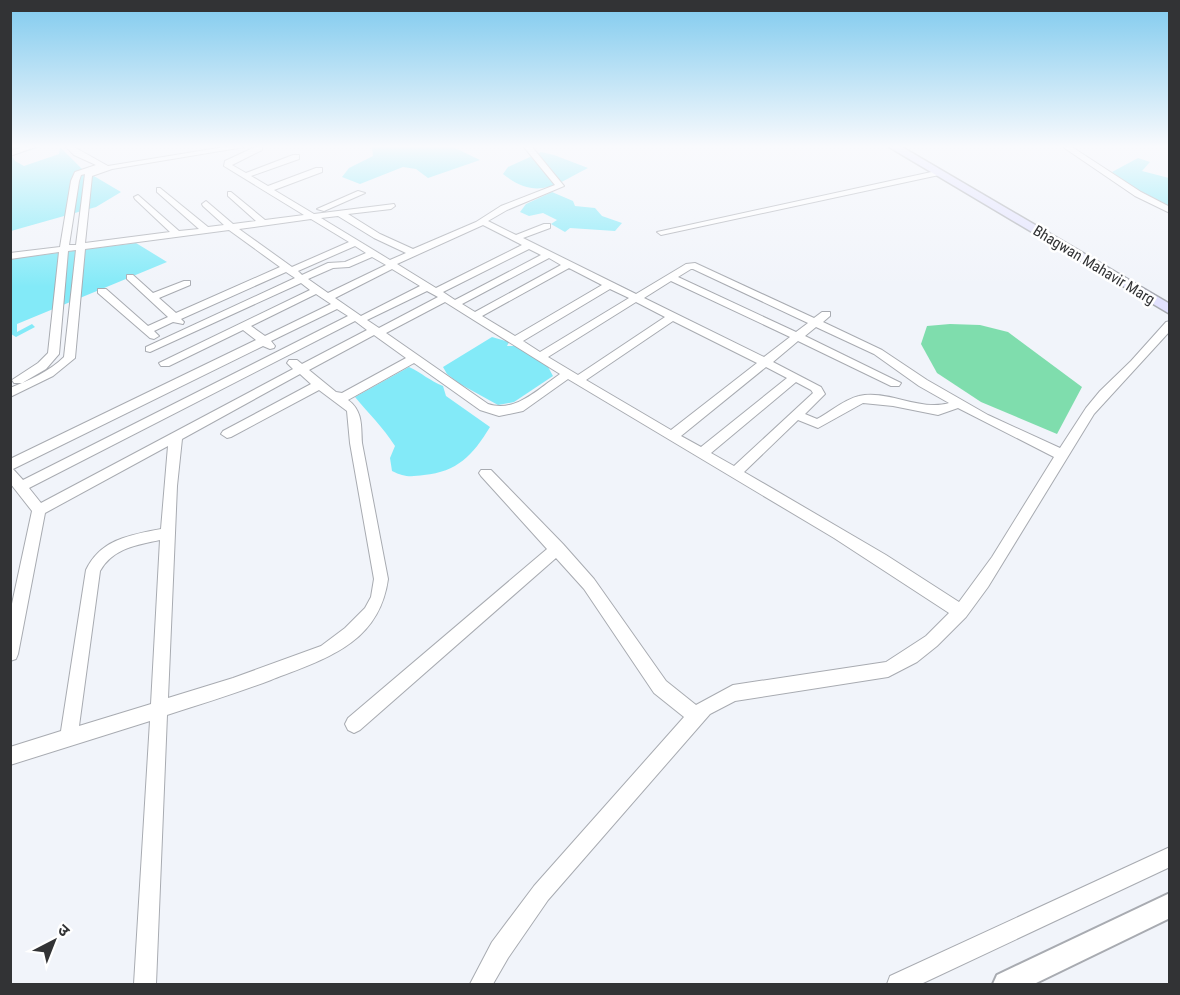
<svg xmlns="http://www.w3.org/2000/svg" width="1180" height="995" font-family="'Roboto Condensed','Noto Sans Devanagari',sans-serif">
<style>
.green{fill:#7fddad}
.water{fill:#83eaf8}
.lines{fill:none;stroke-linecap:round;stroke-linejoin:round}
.minor-casing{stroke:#a8abb1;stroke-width:2}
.tertiary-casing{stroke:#a8abb1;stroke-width:4}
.secondary-casing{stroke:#a8abb1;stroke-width:3}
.minor{fill:#fff;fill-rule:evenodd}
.tertiary{fill:#fff;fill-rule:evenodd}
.secondary{fill:#e1e1fe;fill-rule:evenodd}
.labels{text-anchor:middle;stroke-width:5;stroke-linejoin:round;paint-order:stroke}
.far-street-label{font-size:15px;fill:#323335;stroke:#fff}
</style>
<rect width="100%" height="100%" fill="#f1f4fa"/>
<path class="green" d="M950 324 980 325 1008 332 1082 387 1057 434 981 402 937 373 921 344 927 326Z"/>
<path class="water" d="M11 147H41L12 156 15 161 24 166 59 154 60 147 82 169 121 192 96 207 11 231Z
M372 147H453L480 160 428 178 416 169 403 167 360 184 342 177 349 168 373 156Z
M541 152 554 155 588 168C555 185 537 201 503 174L508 167Z
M1138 158 1150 162 1142 171 1169 178V207L1130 186 1112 172Z
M552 192 573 201 575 206 595 208 602 216 622 223 615 231 570 228 565 232 551 224 557 220 543 213 529 216 520 212 526 204Z
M136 243 167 262 17 324V332L32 324 35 327 16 337 11 334 10 259Z
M492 337 509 342 507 346H515L547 365 553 376 514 402 498 405 460 384 447 374 443 367Z
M409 367C422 373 430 381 443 386L446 396 490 427C473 455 457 472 424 475 410 477 404 477 392 471L390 458 395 446C383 427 369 414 355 397Z"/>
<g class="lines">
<g class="minor-casing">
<path id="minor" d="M23 147H35L10 156V151Z
M66 147H74L108 166 224 147H244L112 169 92 176 85 243 170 232 135 199 134 197 138 195 179 231 199 229 157 192V188H160L208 227 224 225 203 206 202 204 206 201 233 224 256 221 228 196V192H231L265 220 304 215 224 166 225 161 255 147H262V150L232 165 246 173 293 155H299V159L251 176 268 186 316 168H322V172L274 190 314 214 394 204 395 206 391 209 348 214 380 234 413 249 476 222 501 206 555 185 524 147H532L564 186 507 210 488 221 516 235 544 224H550V228L523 238 636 294 686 264 695 263 814 318 822 312H830V316L823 322 882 350 927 380 988 415 1060 448 1086 408 1100 391 1131 361 1166 322 1170 321V331L1094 414 988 587 966 617 937 646 917 662 888 677 735 701 710 714 548 900 508 958 493 984H470L492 942 534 886 684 717 654 693 584 589 556 558 360 730 354 733 348 730 345 724 348 718 547 549 481 476 479 473 481 470H491L563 544 594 579 666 681 696 705 733 685 886 662 926 636 949 613 834 538 568 379 523 411 499 416 480 410 414 363 348 400C363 411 361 426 362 443L388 579C379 644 325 659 271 680 237 693 202 704 167 715L156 984H134L150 721 10 765V747L61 731 86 570C101 539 130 535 161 529L168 446 45 513 18 654 16 659 10 661V613L32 511 10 483V459L256 340 243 330 169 366H161L159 363 310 290 301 283 150 352 146 351V347L295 278 286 272 181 319 184 322 183 324 173 322 154 331 159 336 154 339 150 338 98 293V289H106L148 326 168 317 127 279V275H133L153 293 184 281H190V285L159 298 176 313 280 267 229 230 85 249 75 358 53 376 10 397V388C29 380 49 372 64 357L76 250 68 251 59 354 46 369 22 383H14L12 380 38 363 48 353 59 252 10 259V253L60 247 71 181 75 172 96 165 74 155ZM85 174 76 245H69L79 181 81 175ZM338 216 374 238 406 253 390 260 321 218ZM311 219 349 242 292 267 239 229ZM483 225 522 245 436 288 397 264ZM355 246 366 253 345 262 328 263 302 275 298 271ZM529 249 541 255 455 300 443 292ZM372 257 386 265 328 293 308 279 333 268 349 267ZM549 258 561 265 475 312 462 304ZM569 268 602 285 515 336 482 316ZM392 269 420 286 361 316 335 298ZM691 269H693L808 323 796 332 678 277ZM671 281 790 337 764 357 644 298ZM610 289 629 298 540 352 523 341ZM427 291 438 297 379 328 367 320ZM316 294 331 304 265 336 251 326ZM445 302 560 374C538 389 516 413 488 404L386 333ZM636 302 665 317 578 375 548 357ZM337 309 348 316 23 480 13 469 263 346 270 349 274 348 275 346 271 341ZM355 321 367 330 302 364 297 360H289L287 363 293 369 41 503 29 488ZM673 321 757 363 671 430 586 380ZM816 327 874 354 919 386 949 403C921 412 887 389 859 396 845 399 830 412 817 419L805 414 825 394 821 387 773 362 798 341 891 386H899L901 383 805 336ZM374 335 406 358 342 393 336 392 309 370ZM766 367 787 378 701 447 681 436ZM300 374 311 384 223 431 221 434 227 438 231 437 319 390 347 411 350 443 374 579 371 597 365 608 345 628 321 646 233 678 168 698 177 486 182 439ZM796 382 811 390 813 393 734 466 711 453ZM863 403 893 406 938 415 958 408 1054 457 992 557 959 602 886 555 744 472 798 420 818 428ZM160 540 151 704 79 726 100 571C113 548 137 545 160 540Z
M1063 147H1072L1141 192 1170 207V213L1135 196Z
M936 171 940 173 939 175 661 235 657 232Z
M358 191 365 193 324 211 317 209Z
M1170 847V867L921 984H887L890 976Z"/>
</g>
<g class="tertiary-casing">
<path id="tertiary" d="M1170 893V918L1034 984H993L997 975Z"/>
</g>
<g class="secondary-casing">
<path id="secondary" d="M889 147H902L1170 304V314Z"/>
</g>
<use href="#minor" class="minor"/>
<use href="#tertiary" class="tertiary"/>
<use href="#secondary" class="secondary"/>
</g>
<linearGradient id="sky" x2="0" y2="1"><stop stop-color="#7fcaee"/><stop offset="0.51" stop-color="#f9fafd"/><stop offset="1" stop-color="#f9fafd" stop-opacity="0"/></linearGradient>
<rect width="1180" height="287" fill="url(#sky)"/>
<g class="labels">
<g class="far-street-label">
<text transform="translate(1094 265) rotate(31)" y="5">Bhagwan Mahavir Marg</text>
</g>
</g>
<rect width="1180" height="995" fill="none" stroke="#323335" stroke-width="24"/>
<g transform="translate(54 941) rotate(42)" stroke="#ffffff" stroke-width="4.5" paint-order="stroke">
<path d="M0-4.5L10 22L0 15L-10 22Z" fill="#323335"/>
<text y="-9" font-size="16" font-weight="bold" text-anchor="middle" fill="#323335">उ</text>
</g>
</svg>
